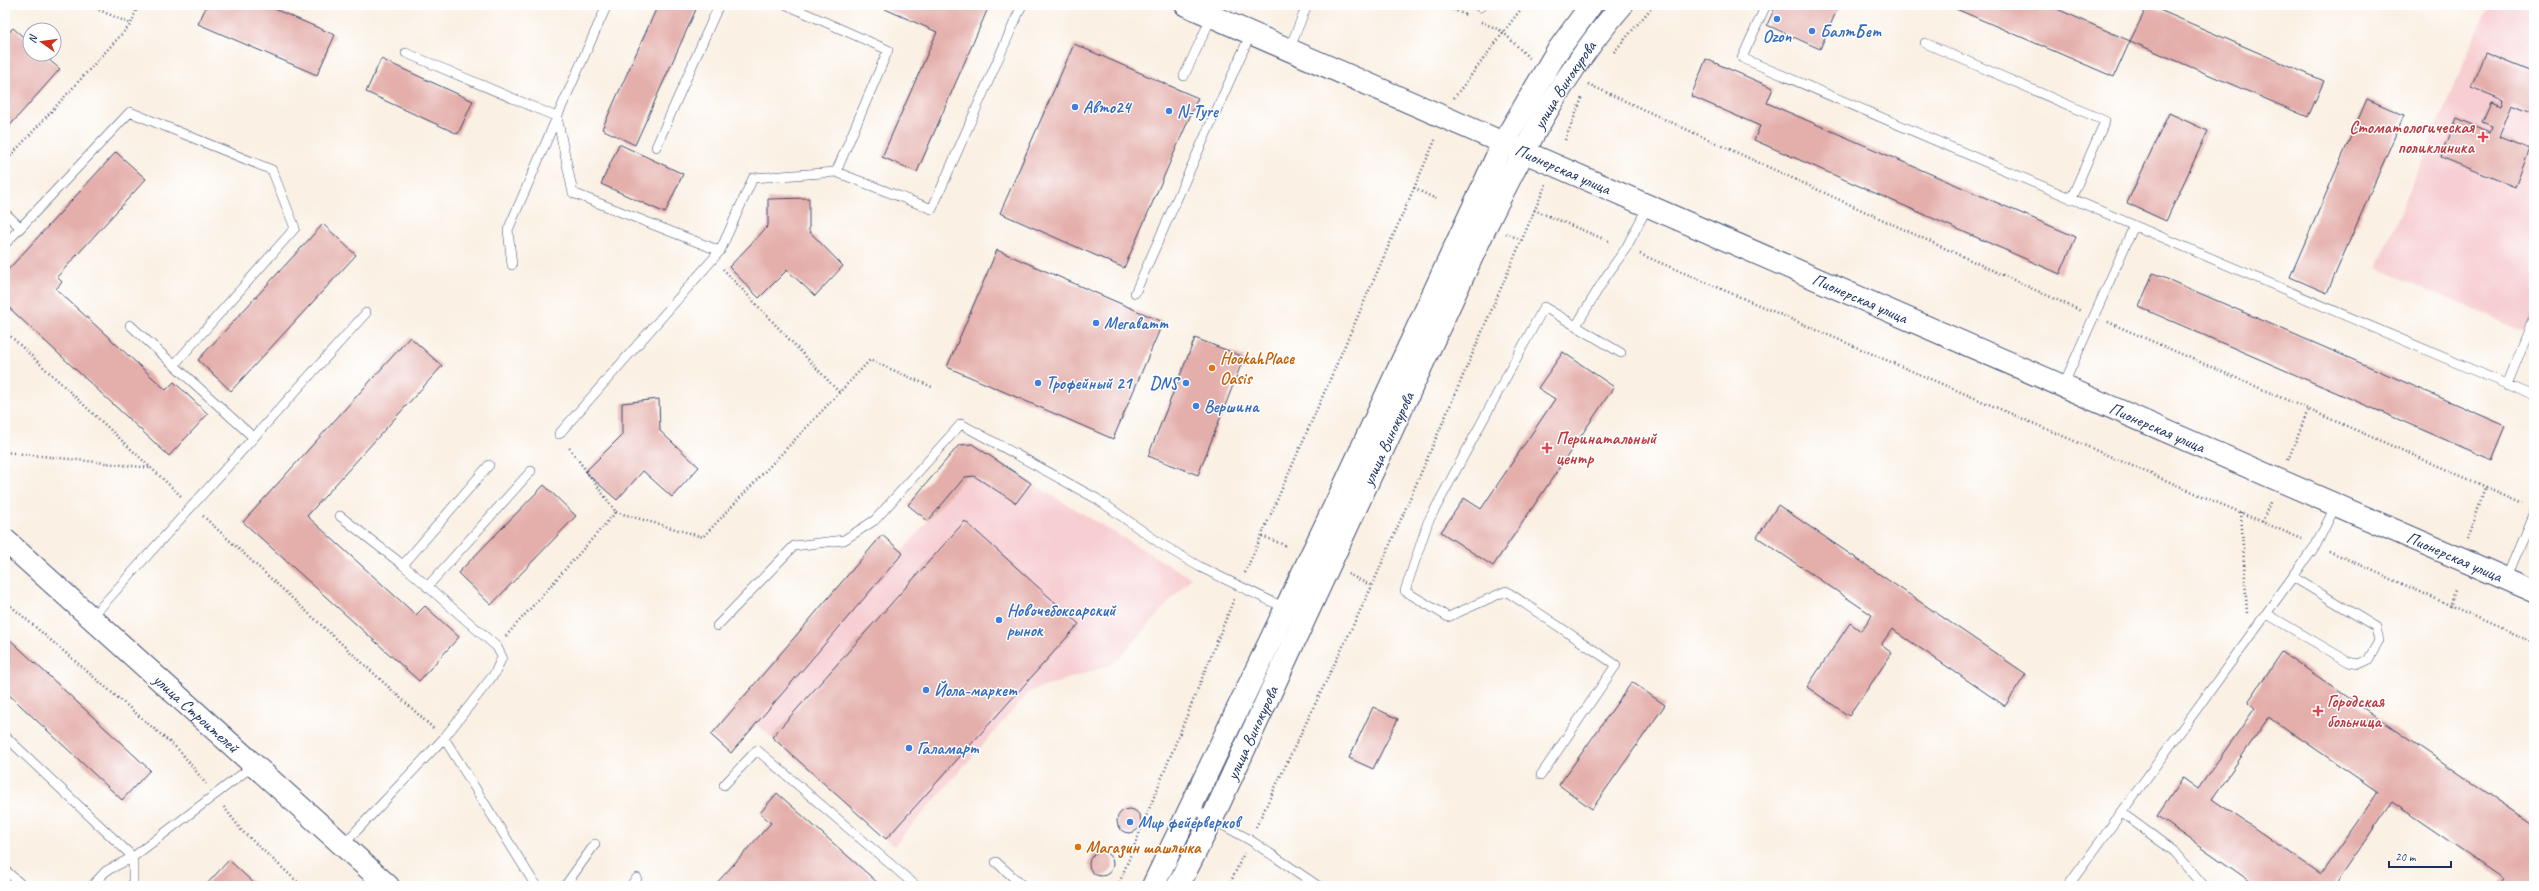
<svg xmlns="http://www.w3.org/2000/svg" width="2539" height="891" font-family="Caveat,sans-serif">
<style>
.built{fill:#f7cfd3}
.building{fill:#e4aeaa;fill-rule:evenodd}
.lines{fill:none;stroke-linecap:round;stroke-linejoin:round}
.service-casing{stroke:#3c4c72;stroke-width:10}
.tertiary-casing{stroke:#3c4c72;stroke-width:24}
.secondary-casing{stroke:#3c4c72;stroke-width:24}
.path{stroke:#3c4c72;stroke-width:2.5;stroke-dasharray:1 3;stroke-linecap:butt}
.service{stroke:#fff;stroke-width:9}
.tertiary{stroke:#fff;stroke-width:22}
.secondary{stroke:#fff;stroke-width:22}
.shop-dot{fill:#3f7fe0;stroke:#fff;stroke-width:1.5}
.health-dot{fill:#e0444e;stroke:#fff;stroke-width:1.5}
.food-dot{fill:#e8710a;stroke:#fff;stroke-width:1.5}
.labels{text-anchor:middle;stroke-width:3;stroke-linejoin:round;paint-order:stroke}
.shop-label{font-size:17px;font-weight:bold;fill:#366cbe;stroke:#fff;text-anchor:start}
.street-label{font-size:17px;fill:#1b2f5e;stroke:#fff}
.health-label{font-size:17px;font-weight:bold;fill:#be3a42;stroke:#fff;text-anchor:start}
.food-label{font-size:17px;font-weight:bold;fill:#c56008;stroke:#fff;text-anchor:start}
</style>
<rect width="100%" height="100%" fill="#fff"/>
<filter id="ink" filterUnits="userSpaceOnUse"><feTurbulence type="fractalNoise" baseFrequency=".025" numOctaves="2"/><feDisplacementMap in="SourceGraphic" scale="8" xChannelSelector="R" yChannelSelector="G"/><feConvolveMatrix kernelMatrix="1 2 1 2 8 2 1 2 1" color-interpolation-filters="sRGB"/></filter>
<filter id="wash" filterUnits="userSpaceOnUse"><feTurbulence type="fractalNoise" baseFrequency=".012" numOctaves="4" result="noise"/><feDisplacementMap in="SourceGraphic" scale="16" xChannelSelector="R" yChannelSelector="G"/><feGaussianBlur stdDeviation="0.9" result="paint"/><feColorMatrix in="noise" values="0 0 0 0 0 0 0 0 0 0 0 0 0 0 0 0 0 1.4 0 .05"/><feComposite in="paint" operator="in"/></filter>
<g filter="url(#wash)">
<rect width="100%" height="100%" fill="#faf0e3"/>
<path class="built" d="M2488 5H2534V335L2377 268Z
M974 476 1016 503 1031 483 1191 578 1115 663 1029 692 894 846 756 724 965 477Z"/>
<g id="blocks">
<path class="building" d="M207 5H265L335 35 317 75 198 24Z
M658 5H698L635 145 602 129Z
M876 5 989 6 917 172 882 157 937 32Z
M1776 5H1839L1820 49 1767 25Z
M1947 5H2048L2130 41 2148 5 2324 81 2308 117 2130 41 2114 77Z
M13 28 30 43V54H42L60 69 5 131V37Z
M1074 44 1198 98 1124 268 1000 213Z
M2485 53 2534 73V113L2512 104 2499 137 2530 149 2515 187 2441 157 2457 118 2490 132 2492 126 2482 122 2491 102 2501 106 2503 100 2471 87Z
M381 59 473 101 458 134 366 92Z
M1706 59 1773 88 1767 103 2076 237 2060 274 1754 140 1760 126 1691 96Z
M2367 99 2404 115 2327 293 2290 277Z
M2169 113 2208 131 2166 221 2127 203Z
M619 144 683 174 665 213 601 184Z
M116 152 146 179 57 277 62 282 56 289 166 390 174 382 208 414 169 456 5 304V273Z
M809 198V231L843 266 815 296 787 270 759 298 729 267 768 226V199Z
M323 224 356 255 231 391 198 360Z
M997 250 1163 322 1113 439 947 367Z
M2153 273 2506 426 2492 460 2139 307Z
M410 337 442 366 307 516 416 615 425 606 459 637 419 681 243 522Z
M1195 338 1244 357 1198 475 1148 456Z
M1563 352 1614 387 1493 566 1441 532 1464 498 1481 509 1555 399 1538 388Z
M659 399 660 431 699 467 672 497 643 471 617 500 585 472 622 435V403Z
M972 444 1031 483 1016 503 974 476 965 477 928 521 908 505 959 445Z
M544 485 576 516 491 605 458 573Z
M1778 505 2026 674 2005 706 1892 629 1881 645 1892 653 1849 716 1807 687 1850 623 1861 631 1872 615 1757 537Z
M965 521 1079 624 886 839 772 737Z
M882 535 903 553 731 753 711 735Z
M5 635 150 770 122 800 5 691Z
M2282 652 2534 825V886H2498L2503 878 2392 802 2335 884 2338 886H2257L2157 816 2183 778 2198 789 2255 708 2248 702ZM2269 717 2378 792 2321 874 2212 799Z
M1632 682 1665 705 1592 809 1559 785Z
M1373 707 1398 719 1373 769 1349 758Z
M777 793 868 874 881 886H714L771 823 760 813Z
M1117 821a12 12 0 1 1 24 0a12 12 0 1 1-24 0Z
M1089 864a12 12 0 1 1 24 0a12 12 0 1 1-24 0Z
M229 860 257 886H205Z"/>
</g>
</g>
<g filter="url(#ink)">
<use href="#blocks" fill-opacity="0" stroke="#3c4c72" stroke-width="1"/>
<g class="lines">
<g class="service-casing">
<path id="service" d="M787 5 888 50 836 172 932 209 1022 5
M1477 5 1480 7 1482 5
M1766 5 1742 58 2534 396
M1925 43 2105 121 2071 199
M1289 50 1307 5
M406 53 557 117 607 5
M1184 76 1212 16
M656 147 719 5
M5 213 20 227
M5 244 130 112 272 170 295 228 174 365
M512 265 508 230 557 117 573 193 720 251
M1135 293 1251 33
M130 325 253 437
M1576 326 1621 353
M2507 385 2534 317
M2063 386 2134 226
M559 434 720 251 753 178 836 172
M340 516 403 565 497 647 502 657 495 673 444 738 343 845
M403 565 489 465
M2506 579 2534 512
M427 587 531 471
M2267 614 2349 662 2359 664 2368 660 2379 641 2376 627 2293 577
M91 618 366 313
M717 626 794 546 844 540 875 520 961 424 1097 499 1161 544 1200 567 1285 608
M5 736 133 857 254 765
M444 738 536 886
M1541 775 1616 665 1506 591 1448 617 1405 591 1428 522 1544 307 1576 326 1605 278 1626 248 1648 206
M724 785 757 750 916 886
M1192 808 1250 840 1318 886
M2122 813 2175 852 2204 886
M996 862 1023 886
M5 870 23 886
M92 886 106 871 133 857V886
M565 886 595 844
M630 886 637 878
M2068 886 2316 545 2336 505"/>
</g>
<g class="tertiary-casing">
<g id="tertiary">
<path id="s1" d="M5 540 388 886"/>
</g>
</g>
<g class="secondary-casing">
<g id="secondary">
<path id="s2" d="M1186 5 2534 591"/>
<path d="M1153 886 1348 478 1503 143 1556 53 1591 5"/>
<path id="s3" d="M1178 886 1212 819 1487 224C1525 146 1565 71 1622 5"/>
</g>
</g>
<path class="path" d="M88 5 131 24
M1442 5 1466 15
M1481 22 1502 31 1529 58
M1614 52 1654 5
M1588 84 2081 311
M1454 98 1524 5
M1565 140 1582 98
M5 162 131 24 138 5
M1414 188 1436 199
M1534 210 1611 242
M1506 233 1521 240
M1640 254 2302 539
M723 269 839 392
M2108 322 2523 503
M5 331 181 496
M5 452 151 468
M2288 460 2308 410
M616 512 703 537 870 360 932 387
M2241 512 2247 613
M203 516 433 728
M2262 522 2271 500
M1262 536 1287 546
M2468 539 2485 487
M2329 551 2534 643
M1245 573 1436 138
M1348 574 1372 586
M5 601 180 751 206 784
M2450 607 2455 590
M506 636 616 512 568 446
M224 807 242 831 302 886
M1256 827 1372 586 1546 184
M1118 886 1234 599
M1229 886 1244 853"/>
<use href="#service" class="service"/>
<use href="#tertiary" class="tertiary"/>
<use href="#secondary" class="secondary"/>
</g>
</g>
<g class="shop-dot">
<circle cx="1777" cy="19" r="4"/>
<circle cx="1812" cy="31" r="4"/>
<circle cx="1075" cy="107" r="4"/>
<circle cx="1169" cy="111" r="4"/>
<circle cx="1096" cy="323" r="4"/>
<circle cx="1038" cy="383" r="4"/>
<circle cx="1186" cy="383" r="4"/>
<circle cx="1196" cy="406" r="4"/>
<circle cx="999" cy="620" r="4"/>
<circle cx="926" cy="690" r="4"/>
<circle cx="909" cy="748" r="4"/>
<circle cx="1130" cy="822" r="4"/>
</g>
<g class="health-dot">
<path d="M2481 131h4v4h4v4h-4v4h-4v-4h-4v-4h4z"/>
<path d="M1545 442h4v4h4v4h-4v4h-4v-4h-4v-4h4z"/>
<path d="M2316 705h4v4h4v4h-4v4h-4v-4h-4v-4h4z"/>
</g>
<g class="food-dot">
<circle cx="1212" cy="368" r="4"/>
<circle cx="1078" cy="847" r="4"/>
</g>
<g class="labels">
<g class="shop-label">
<text x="1820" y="37">БалтБет</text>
<text x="1777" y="42" text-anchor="middle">Ozon</text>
<text x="1083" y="113">Авто24</text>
<text x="1177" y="117">N-Tyre</text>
<text x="1104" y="329">Мегаватт</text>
<text x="1046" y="389">Трофейный 21</text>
<text x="1178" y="389" text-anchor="end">DNS</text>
<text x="1204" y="412">Вершина</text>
<text x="1007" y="616">Новочебоксарский<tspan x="1007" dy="20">рынок</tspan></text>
<text x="934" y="696">Йола-маркет</text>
<text x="917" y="754">Галамарт</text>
<text x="1138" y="828">Мир фейерверков</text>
</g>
<g class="street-label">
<text dy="6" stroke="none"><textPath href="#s3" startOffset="890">улица Винокурова</textPath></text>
<text dy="6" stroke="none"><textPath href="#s2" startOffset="411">Пионерская улица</textPath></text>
<text dy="6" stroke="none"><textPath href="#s2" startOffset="735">Пионерская улица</textPath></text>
<text dy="6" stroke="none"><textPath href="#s2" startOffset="1059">Пионерская улица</textPath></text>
<text dy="6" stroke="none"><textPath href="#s3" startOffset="494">улица Винокурова</textPath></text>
<text dy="6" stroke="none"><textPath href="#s2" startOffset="1383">Пионерская улица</textPath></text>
<text dy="6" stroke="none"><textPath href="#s1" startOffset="258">улица Строителей</textPath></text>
<text dy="6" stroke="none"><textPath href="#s3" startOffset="170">улица Винокурова</textPath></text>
</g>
<g class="health-label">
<text x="2474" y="133" text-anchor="end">Cтоматологическая<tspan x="2474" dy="20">поликлиника</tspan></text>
<text x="1556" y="444">Перинатальный<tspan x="1556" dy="20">центр</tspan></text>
<text x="2327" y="707">Городская<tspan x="2327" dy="20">больница</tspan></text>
</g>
<g class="food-label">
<text x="1220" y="364">HookahPlace<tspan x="1220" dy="20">Oasis</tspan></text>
<text x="1086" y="853">Магазин шашлыка</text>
</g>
</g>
<rect width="2539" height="891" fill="none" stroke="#fff" stroke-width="20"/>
<g transform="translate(42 42) rotate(284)"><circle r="19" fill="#ffffff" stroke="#a4acbf"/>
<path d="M0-3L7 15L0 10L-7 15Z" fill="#c8321e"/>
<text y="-6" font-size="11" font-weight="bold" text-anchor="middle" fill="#1b2f5e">N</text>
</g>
<path d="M2389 861v6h62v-6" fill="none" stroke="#1b2f5e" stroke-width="2"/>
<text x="2395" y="861" font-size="12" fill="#1b2f5e" stroke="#ffffff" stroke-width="3" paint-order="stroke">20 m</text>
</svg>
